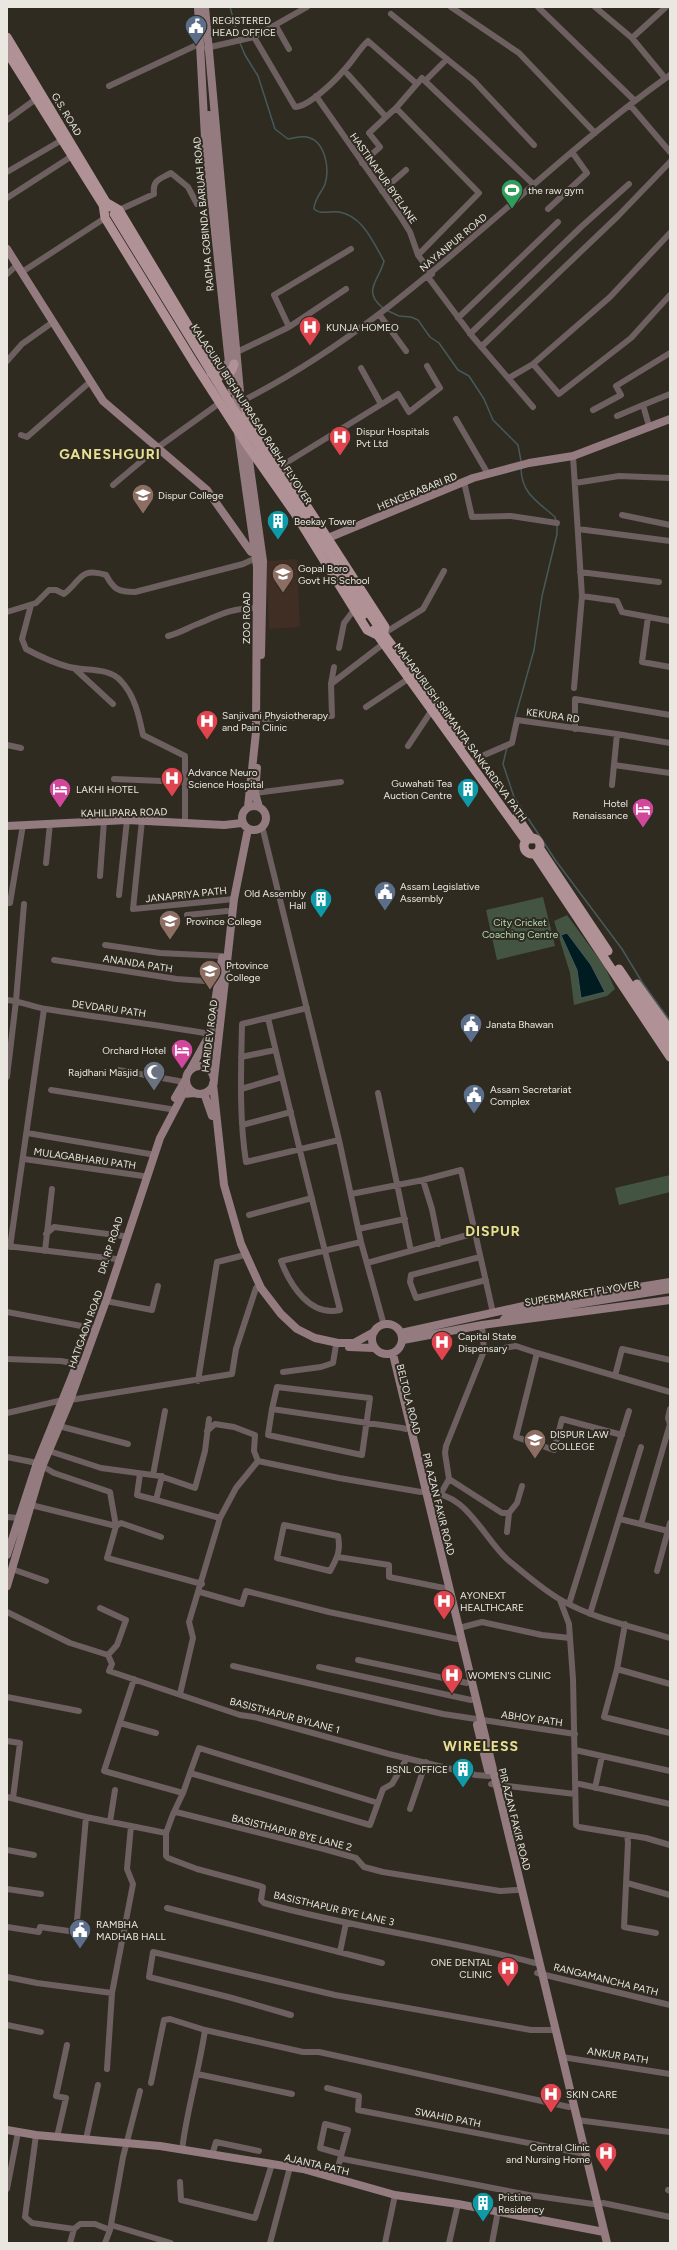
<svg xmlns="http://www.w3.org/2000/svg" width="677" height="2250" font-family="Figtree,sans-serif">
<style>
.education{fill:#402e25}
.green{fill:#435443}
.water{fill:#011c20;stroke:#47595a}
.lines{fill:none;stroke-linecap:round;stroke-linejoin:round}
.stream{stroke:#47595a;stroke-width:1.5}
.street{stroke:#6e5f61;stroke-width:6}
.secondary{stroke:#937b7f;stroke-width:8}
.primary{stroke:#b09196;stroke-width:9}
.secondary-bridge{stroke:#937b7f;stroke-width:8}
.primary-bridge{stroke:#b09196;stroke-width:9}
.labels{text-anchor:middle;stroke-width:4;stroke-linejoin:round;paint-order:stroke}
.poi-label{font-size:10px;fill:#eae7e1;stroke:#2f2b21;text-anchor:start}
.street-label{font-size:10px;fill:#eae7e1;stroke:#2f2b21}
.park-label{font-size:10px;fill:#b3ddb1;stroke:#2f2b21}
.district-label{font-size:14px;font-weight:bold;letter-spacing:1px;fill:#e8e091;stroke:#2f2b21}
</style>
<rect width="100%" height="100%" fill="#2f2b21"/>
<path class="education" d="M297 559 300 627 269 629 266 561Z"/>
<path class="green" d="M543 897 555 946 497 960 486 910Z
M567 915 605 967 615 989 607 996 574 1005 570 973 554 921Z
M670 1175V1192L619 1205 615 1188Z"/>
<path class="water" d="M567 933 591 965 605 992 581 998 577 970 561 935Z"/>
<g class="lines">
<path class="stream" d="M230 7 239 39
M240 43 245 55 258 76 275 129 288 139C294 138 301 136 307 137 325 141 330 168 325 184 322 192 314 199 314 209 321 215 330 211 339 212 363 216 373 242 384 261 380 279 361 291 383 308
M386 310 399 316 411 317 418 320 430 337 439 343 458 370 469 376 484 399 493 420 518 445 521 461
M521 469C522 494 537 501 555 517L556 521
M515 718 534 650 542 596 557 534V525
M507 747 503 764 514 797 556 861 622 949 642 982 670 1021"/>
<path class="street" d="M451 7 519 53 595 133
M538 7 635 101
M595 7 632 38
M391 14 473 80 534 145
M276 26 289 49
M254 37 295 107C308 107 335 81 344 70 353 61 359 49 368 41L417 84
M206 48 254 37 307 7
M447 59 425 81 533 184
M344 70 386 117 396 108 479 193 418 255
M665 78 632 38 666 7
M109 86 201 43
M316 96 400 216 410 232 418 255 432 274
M630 105 670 152
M396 108 422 78 425 81
M7 120 36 99
M362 163 380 147 369 133 386 117
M7 172 62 140
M382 191 406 170
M7 198 72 156
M548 209 587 173 572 152
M119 210 154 194C152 180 160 179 171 173L188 187 197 204 211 200
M670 233 610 297 533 364 559 394 631 338 670 295
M22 272 105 218
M7 274 17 265
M428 277 472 336 533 407
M379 314 406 351
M458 318 558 222
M289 327 346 289
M470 334 581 227 629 184
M481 347 618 216 670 162
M237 352 289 327 274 295 351 249
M7 361 22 344 53 322
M361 368 381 404
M509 378 533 364
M238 403C403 322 522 180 670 75
M643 405 670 394
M593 410 621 395 616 386 670 353
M617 416 643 405 649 426
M456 419 488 474
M21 435 27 437 91 381
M573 456 582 596 574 688
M281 466 398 394 409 412 440 388 427 366
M464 482 472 517 511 516 557 523
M575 483 619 476 670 478
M113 485 157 448 221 402
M622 515 670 525
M578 529 670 541
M580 572 659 582
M582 596 617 601 622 612 670 621
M31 605 22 639 26 649C39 656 54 663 69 667 85 671 109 667 121 681 135 696 139 716 143 735L185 756V822
M7 612 36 603 49 590H56L64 594C82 580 79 567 106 575 114 590 119 592 135 592L243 564 256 558
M648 617 642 662 670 667
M383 634 423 609 444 571
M168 636C180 633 189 627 200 623 219 615 236 607 256 608
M339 648 344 623 354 610
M75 669 113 704
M331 684 383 644
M366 707 408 679
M264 719 332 716 331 684 334 667
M575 729V699L670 715
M7 745 21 748
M408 746 432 710
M475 759 512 743 517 720 617 734
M614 765 670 773
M114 779 185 782
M612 785 617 734 670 743
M255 793 341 782
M142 820 133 909 234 899
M262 826 339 1140
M46 863 50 824
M100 876 104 821
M119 895 127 820
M7 903H10L23 825
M187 915 227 911
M105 945 160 953 222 956
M54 960 177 979 219 982
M7 1000C21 1001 32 1007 46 1009 100 1018 155 1024 210 1034
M307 1008 242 1024C241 1071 239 1116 246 1162L339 1140 361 1242 384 1325
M268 1018C291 1115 315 1213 340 1310 310 1317 290 1285 281 1261L361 1242
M241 1057 275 1050
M118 1070 184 1082
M7 1077 16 1001 24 904
M241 1089 282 1077
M51 1090 170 1109
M378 1093 411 1251
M242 1125 291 1112
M27 1133 150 1154
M24 1159 143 1176
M423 1180 432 1209 439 1244
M351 1194 423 1180 461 1170 493 1313
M249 1215 312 1198
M358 1229 405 1219
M46 1234 54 1227 123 1236
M7 1246 116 1259 119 1263
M10 1247 44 1009
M45 1251 52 1189
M480 1257 411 1275 410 1282 416 1298 486 1280
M367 1263 475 1233
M106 1301 152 1310 158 1286
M7 1312 92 1328
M482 1325 484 1351 516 1346 537 1353 516 1437 554 1450 562 1419 622 1435
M537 1353 670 1392
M7 1359 61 1361 77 1364
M283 1372 321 1367 333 1363 336 1345
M615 1376 622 1349 670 1360
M198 1381 217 1262 241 1256
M70 1400 232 1374 236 1349 256 1288 260 1286
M272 1409 277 1387 370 1398 362 1455 268 1435 272 1409 402 1428 406 1429
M7 1413 63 1400
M59 1426 128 1444
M207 1431 215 1424 234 1427 255 1435 254 1451 258 1461
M46 1450 101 1468 160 1476 195 1488 205 1451 209 1419
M7 1457 37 1463 54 1473 110 1492 116 1526 121 1523 161 1537
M258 1461 339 1478 421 1492
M140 1474 137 1495 156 1500
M153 1475 165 1411
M162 1476 156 1500 220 1518
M449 1479 502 1513H509L517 1503 522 1486
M426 1494C464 1488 484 1539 508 1560 524 1573 543 1590 561 1600 594 1619 634 1627 670 1638
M440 1495 449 1479 445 1453 446 1446 484 1351
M31 1505 116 1526 107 1558 202 1584
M7 1517 19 1518
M620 1519 668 1531
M641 1524 670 1424 668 1418 670 1409
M284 1525 338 1536C341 1551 337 1558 330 1571L277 1558Z
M507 1532 509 1513
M338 1557 389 1565V1577L449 1589
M12 1569 46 1581
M657 1571 670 1523
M200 1592 242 1604 246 1591 329 1612 457 1639
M560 1600 569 1624 573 1679 576 1825 579 1827 646 1838 670 1845
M569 1604 629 1411
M100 1608 126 1620 117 1645 108 1655
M7 1612 70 1643 108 1655 112 1664 109 1671 240 1715 254 1717 389 1754 476 1775 489 1776
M590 1614 641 1447
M625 1624 617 1669 604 1717 670 1733
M463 1627 482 1622 542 1635 570 1638
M358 1660 467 1683
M233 1666 443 1714 575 1734
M319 1667 471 1700
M617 1669 670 1684
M134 1679 104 1771 183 1793 173 1814
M180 1694 193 1638 189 1622 220 1518 236 1488 258 1461
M7 1697 79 1711
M120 1723 156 1733
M7 1741 20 1743 13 1798
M575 1750 670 1771
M575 1783 670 1804
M491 1784 575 1794
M595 1788 602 1756
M183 1793 190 1773
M7 1797 86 1817 166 1833V1856L168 1858 197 1869 260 1886 263 1887 261 1900 264 1903C353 1928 445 1939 535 1963
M378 1803 199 1748 190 1773 370 1825 383 1789 392 1784 407 1758
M410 1809 426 1762
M110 1822 115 1790
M166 1833 173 1814 176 1812 324 1849 356 1858 364 1867 383 1872 500 1891 517 1890
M627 1835 628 1843 624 1927 656 1933
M7 1850 34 1855
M627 1883 670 1895
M7 1889 41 1894
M167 1908 382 1963
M7 1927 39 1932 40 1927 76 1932 86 1817
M340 1952 346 1923
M537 1973 670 2005
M7 1977 37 1983 112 1993
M291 2015 232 1998 149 1977 153 1952 335 1995 531 2030H556
M7 2025 41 2032
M562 2057 670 2074
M107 2069 112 1993 133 1884 127 1869 131 1826
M197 2074 292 2094
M151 2083 164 2020 170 2019 205 2030
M327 2088 359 2096 358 2110 580 2153
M577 2120 670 2132
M36 2135 25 2217 32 2223 74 2229
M57 2137 66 2098 56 2096 67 2045
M86 2139 98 2085
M182 2150C187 2109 199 2071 205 2030L303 2052H319L569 2107
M212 2155 216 2142 259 2151
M343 2159 529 2195 593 2204
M335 2178 348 2130 325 2124 320 2148 341 2154
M180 2182 181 2200 255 2218 272 2164
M7 2189 18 2132
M668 2190 670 2191
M603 2203 670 2217
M111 2225 171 2243
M70 2243 74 2229 80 2224H95L110 2230
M105 2243 110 2230 123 2157 140 2091
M270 2243 290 2167
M385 2243 395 2195
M449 2243 458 2204
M492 2243 498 2211"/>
<path class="secondary" d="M198 7 205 138 232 391
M205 7 242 414
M7 249 103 401 207 490 251 552H255
M213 367H222L228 363
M238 432 257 567 256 732 248 807
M247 446 263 561 261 655
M328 538 473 478 529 463 573 456 670 419
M257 768 255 793 259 807
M242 818a12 12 0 1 1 24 0a12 12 0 1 1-24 0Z
M7 826 127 820 224 825 242 823
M186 1080a14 14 0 1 1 28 0a14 14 0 1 1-28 0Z
M190 1070 210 1034 222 958
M214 1079 234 899 248 829
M213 1084 224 1185 241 1244 261 1288 281 1314 297 1329 315 1338 338 1343H354L374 1332
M204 1093 212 1116
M175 1098 186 1079
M504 1319 510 1315 546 1309 670 1289
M372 1339a15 15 0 1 1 30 0a15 15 0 1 1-30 0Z
M401 1333 528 1305 670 1282
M403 1340 482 1325 670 1300
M349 1347 374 1348
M393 1354 607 2243
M7 1555 37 1463 77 1364
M7 1586 42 1467 69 1403 106 1301 160 1138 183 1094 195 1093
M477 1725 488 1770
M7 2130 36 2135 160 2146 303 2169 395 2195 458 2204 604 2232"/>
<path class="primary" d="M7 37 109 207
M7 52 105 208
M107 203 119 210 219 377
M103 204 105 218 194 363 247 445 294 512 367 630 377 635
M235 403 281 466 385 627 383 634
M374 630 526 841
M385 636 464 743
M517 817 532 839
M524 846a8 8 0 1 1 16 0a8 8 0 1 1-16 0Z
M540 849 608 951
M535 854 670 1057
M619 969 670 1044
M637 984 670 1030"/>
<path class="secondary-bridge" d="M209 115 238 416"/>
<path class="primary-bridge" d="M114 214 238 416 380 629
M211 373C223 378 231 377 234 364
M336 574 363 615"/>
</g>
<defs>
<g id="civic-pin" transform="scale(1.15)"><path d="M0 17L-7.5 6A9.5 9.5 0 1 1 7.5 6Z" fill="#5c6f8a" stroke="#2f2b21"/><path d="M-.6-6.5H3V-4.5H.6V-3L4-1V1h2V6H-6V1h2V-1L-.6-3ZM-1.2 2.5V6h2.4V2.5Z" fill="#fff"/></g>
<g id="stadium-pin" transform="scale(1.15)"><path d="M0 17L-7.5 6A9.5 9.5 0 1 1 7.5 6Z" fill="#2e9e5b" stroke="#2f2b21"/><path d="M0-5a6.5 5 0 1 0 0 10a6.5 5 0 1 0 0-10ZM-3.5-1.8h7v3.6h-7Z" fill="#fff"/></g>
<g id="hospital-pin" transform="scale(1.15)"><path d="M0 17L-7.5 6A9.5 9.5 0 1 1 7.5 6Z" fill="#e0444e" stroke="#2f2b21"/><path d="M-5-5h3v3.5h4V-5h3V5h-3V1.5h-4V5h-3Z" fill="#fff"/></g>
<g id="university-pin" transform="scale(1.15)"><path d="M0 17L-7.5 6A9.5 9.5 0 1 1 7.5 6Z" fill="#8d6e63" stroke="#2f2b21"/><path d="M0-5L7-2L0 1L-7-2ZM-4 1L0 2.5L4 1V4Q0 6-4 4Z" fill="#fff"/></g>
<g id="building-pin" transform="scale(1.15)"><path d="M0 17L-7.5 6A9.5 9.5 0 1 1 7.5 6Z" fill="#0f9aa8" stroke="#2f2b21"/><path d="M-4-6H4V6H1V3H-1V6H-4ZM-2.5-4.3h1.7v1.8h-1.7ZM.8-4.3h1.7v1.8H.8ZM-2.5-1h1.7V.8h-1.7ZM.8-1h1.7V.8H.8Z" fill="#fff"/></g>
<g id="school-pin" transform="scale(1.15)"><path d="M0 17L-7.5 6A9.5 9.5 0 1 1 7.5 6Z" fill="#8d6e63" stroke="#2f2b21"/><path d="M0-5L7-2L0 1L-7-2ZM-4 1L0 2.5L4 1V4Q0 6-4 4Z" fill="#fff"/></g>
<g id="hotel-pin" transform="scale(1.15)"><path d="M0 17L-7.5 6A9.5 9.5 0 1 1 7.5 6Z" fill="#d1479c" stroke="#2f2b21"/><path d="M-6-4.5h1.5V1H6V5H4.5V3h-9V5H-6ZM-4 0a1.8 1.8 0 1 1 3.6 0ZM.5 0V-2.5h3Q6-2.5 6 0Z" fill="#fff"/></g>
<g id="mosque-pin" transform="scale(1.15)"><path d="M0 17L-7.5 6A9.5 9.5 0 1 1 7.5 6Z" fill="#6b7280" stroke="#2f2b21"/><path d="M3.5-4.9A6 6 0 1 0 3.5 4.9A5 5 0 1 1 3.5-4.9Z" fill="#fff"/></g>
</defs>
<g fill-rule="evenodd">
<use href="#civic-pin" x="196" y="26"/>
<use href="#stadium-pin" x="512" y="190"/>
<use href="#hospital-pin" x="310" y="327"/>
<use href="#hospital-pin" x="340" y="437"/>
<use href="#university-pin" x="143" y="495"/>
<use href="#building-pin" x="278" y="521"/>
<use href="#school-pin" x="283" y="574"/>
<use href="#hospital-pin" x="207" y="721"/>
<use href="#hospital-pin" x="172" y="778"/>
<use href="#hotel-pin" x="60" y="789"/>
<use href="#building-pin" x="468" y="789"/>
<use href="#hotel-pin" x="643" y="809"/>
<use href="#civic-pin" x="385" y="892"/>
<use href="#building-pin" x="321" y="899"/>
<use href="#university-pin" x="170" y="921"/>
<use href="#university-pin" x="210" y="971"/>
<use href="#civic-pin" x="471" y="1024"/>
<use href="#hotel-pin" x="182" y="1050"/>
<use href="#mosque-pin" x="154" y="1072"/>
<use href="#civic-pin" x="474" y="1095"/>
<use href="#hospital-pin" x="442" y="1342"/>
<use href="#university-pin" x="535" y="1440"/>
<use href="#hospital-pin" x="444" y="1601"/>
<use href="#hospital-pin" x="452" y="1675"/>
<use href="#building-pin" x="463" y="1769"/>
<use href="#civic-pin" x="80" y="1930"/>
<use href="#hospital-pin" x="508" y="1968"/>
<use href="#hospital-pin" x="551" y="2094"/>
<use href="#hospital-pin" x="606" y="2153"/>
<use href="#building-pin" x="483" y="2203"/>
</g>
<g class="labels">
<g class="poi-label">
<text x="212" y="24">REGISTERED<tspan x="212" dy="12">HEAD OFFICE</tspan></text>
<text x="528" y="194">the raw gym</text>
<text x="326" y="331">KUNJA HOMEO</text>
<text x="356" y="435">Dispur Hospitals<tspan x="356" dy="12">Pvt Ltd</tspan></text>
<text x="158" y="499">Dispur College</text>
<text x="294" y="525">Beekay Tower</text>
<text x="298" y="572">Gopal Boro<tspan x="298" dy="12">Govt HS School</tspan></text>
<text x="222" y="719">Sanjivani Physiotherapy<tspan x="222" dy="12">and Pain Clinic</tspan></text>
<text x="188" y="776">Advance Neuro<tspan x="188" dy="12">Science Hospital</tspan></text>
<text x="452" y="787" text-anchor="end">Guwahati Tea<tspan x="452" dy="12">Auction Centre</tspan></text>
<text x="76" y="793">LAKHI HOTEL</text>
<text x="628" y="807" text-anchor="end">Hotel<tspan x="628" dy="12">Renaissance</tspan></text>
<text x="400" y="890">Assam Legislative<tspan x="400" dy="12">Assembly</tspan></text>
<text x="306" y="897" text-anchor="end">Old Assembly<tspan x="306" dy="12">Hall</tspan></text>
<text x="186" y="925">Province College</text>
<text x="226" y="969">Prtovince<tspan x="226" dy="12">College</tspan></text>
<text x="486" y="1028">Janata Bhawan</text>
<text x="166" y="1054" text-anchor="end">Orchard Hotel</text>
<text x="138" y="1076" text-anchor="end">Rajdhani Masjid</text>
<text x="490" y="1093">Assam Secretariat<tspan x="490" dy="12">Complex</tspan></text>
<text x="458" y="1340">Capital State<tspan x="458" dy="12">Dispensary</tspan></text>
<text x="550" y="1438">DISPUR LAW<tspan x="550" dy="12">COLLEGE</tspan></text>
<text x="460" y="1599">AYONEXT<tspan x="460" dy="12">HEALTHCARE</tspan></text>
<text x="468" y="1679">WOMEN'S CLINIC</text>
<text x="448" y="1773" text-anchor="end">BSNL OFFICE</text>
<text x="96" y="1928">RAMBHA<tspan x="96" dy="12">MADHAB HALL</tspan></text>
<text x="492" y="1966" text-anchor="end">ONE DENTAL<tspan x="492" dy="12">CLINIC</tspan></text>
<text x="566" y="2098">SKIN CARE</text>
<text x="590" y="2151" text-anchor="end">Central Clinic<tspan x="590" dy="12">and Nursing Home</tspan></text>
<text x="498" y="2201">Pristine<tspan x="498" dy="12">Residency</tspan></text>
</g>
<g class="street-label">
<text transform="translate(67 114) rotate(59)" y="4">G.S. ROAD</text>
<text transform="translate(384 178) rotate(55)" y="4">HASTINAPUR BYELANE</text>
<text transform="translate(203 214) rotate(-95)" y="4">RADHA GOBINDA BARUAH ROAD</text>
<text transform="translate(453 242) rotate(-40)" y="4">NAYANPUR ROAD</text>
<text transform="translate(252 414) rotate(57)" y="4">KALAGURU BISHNUPRASAD RABHA FLYOVER</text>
<text transform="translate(417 491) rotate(-22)" y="4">HENGERABARI RD</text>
<text transform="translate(246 618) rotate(-90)" y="4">ZOO ROAD</text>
<text transform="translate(553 715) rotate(8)" y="4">KEKURA RD</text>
<text transform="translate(461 732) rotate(54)" y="4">MAHAPURUSH SRIMANTA SANKARDEVA PATH</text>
<text transform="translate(124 812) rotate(-1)" y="4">KAHILIPARA ROAD</text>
<text transform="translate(186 894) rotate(-6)" y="4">JANAPRIYA PATH</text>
<text transform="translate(138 963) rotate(9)" y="4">ANANDA PATH</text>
<text transform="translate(109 1008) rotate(8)" y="4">DEVDARU PATH</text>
<text transform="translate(209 1036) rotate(-83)" y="4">HARIDEV ROAD</text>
<text transform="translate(85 1158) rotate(8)" y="4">MULAGABHARU PATH</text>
<text transform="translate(110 1245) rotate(-72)" y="4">DR. RP ROAD</text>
<text transform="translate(582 1293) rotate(-9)" y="4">SUPERMARKET FLYOVER</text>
<text transform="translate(85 1329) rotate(-70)" y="4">HATIGAON ROAD</text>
<text transform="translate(409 1399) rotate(76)" y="4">BELTOLA ROAD</text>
<text transform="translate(439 1504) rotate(76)" y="4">PIR AZAN FAKIR ROAD</text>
<text transform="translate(285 1715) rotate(15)" y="4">BASISTHAPUR BYLANE 1</text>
<text transform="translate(532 1718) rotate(8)" y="4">ABHOY PATH</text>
<text transform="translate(515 1819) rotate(76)" y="4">PIR AZAN FAKIR ROAD</text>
<text transform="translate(292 1832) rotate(14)" y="4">BASISTHAPUR BYE LANE 2</text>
<text transform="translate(334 1908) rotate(13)" y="4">BASISTHAPUR BYE LANE 3</text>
<text transform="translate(606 1979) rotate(14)" y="4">RANGAMANCHA PATH</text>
<text transform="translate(618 2055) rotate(9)" y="4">ANKUR PATH</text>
<text transform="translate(448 2117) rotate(11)" y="4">SWAHID PATH</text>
<text transform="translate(317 2164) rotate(13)" y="4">AJANTA PATH</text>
</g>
<g class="park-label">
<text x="520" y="926">City Cricket<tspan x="520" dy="12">Coaching Centre</tspan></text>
</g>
<g class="district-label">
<text x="110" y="459">GANESHGURI</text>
<text x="493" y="1236">DISPUR</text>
<text x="481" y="1751">WIRELESS</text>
</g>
</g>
<rect width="677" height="2250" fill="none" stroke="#eae7e1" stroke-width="16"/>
</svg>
